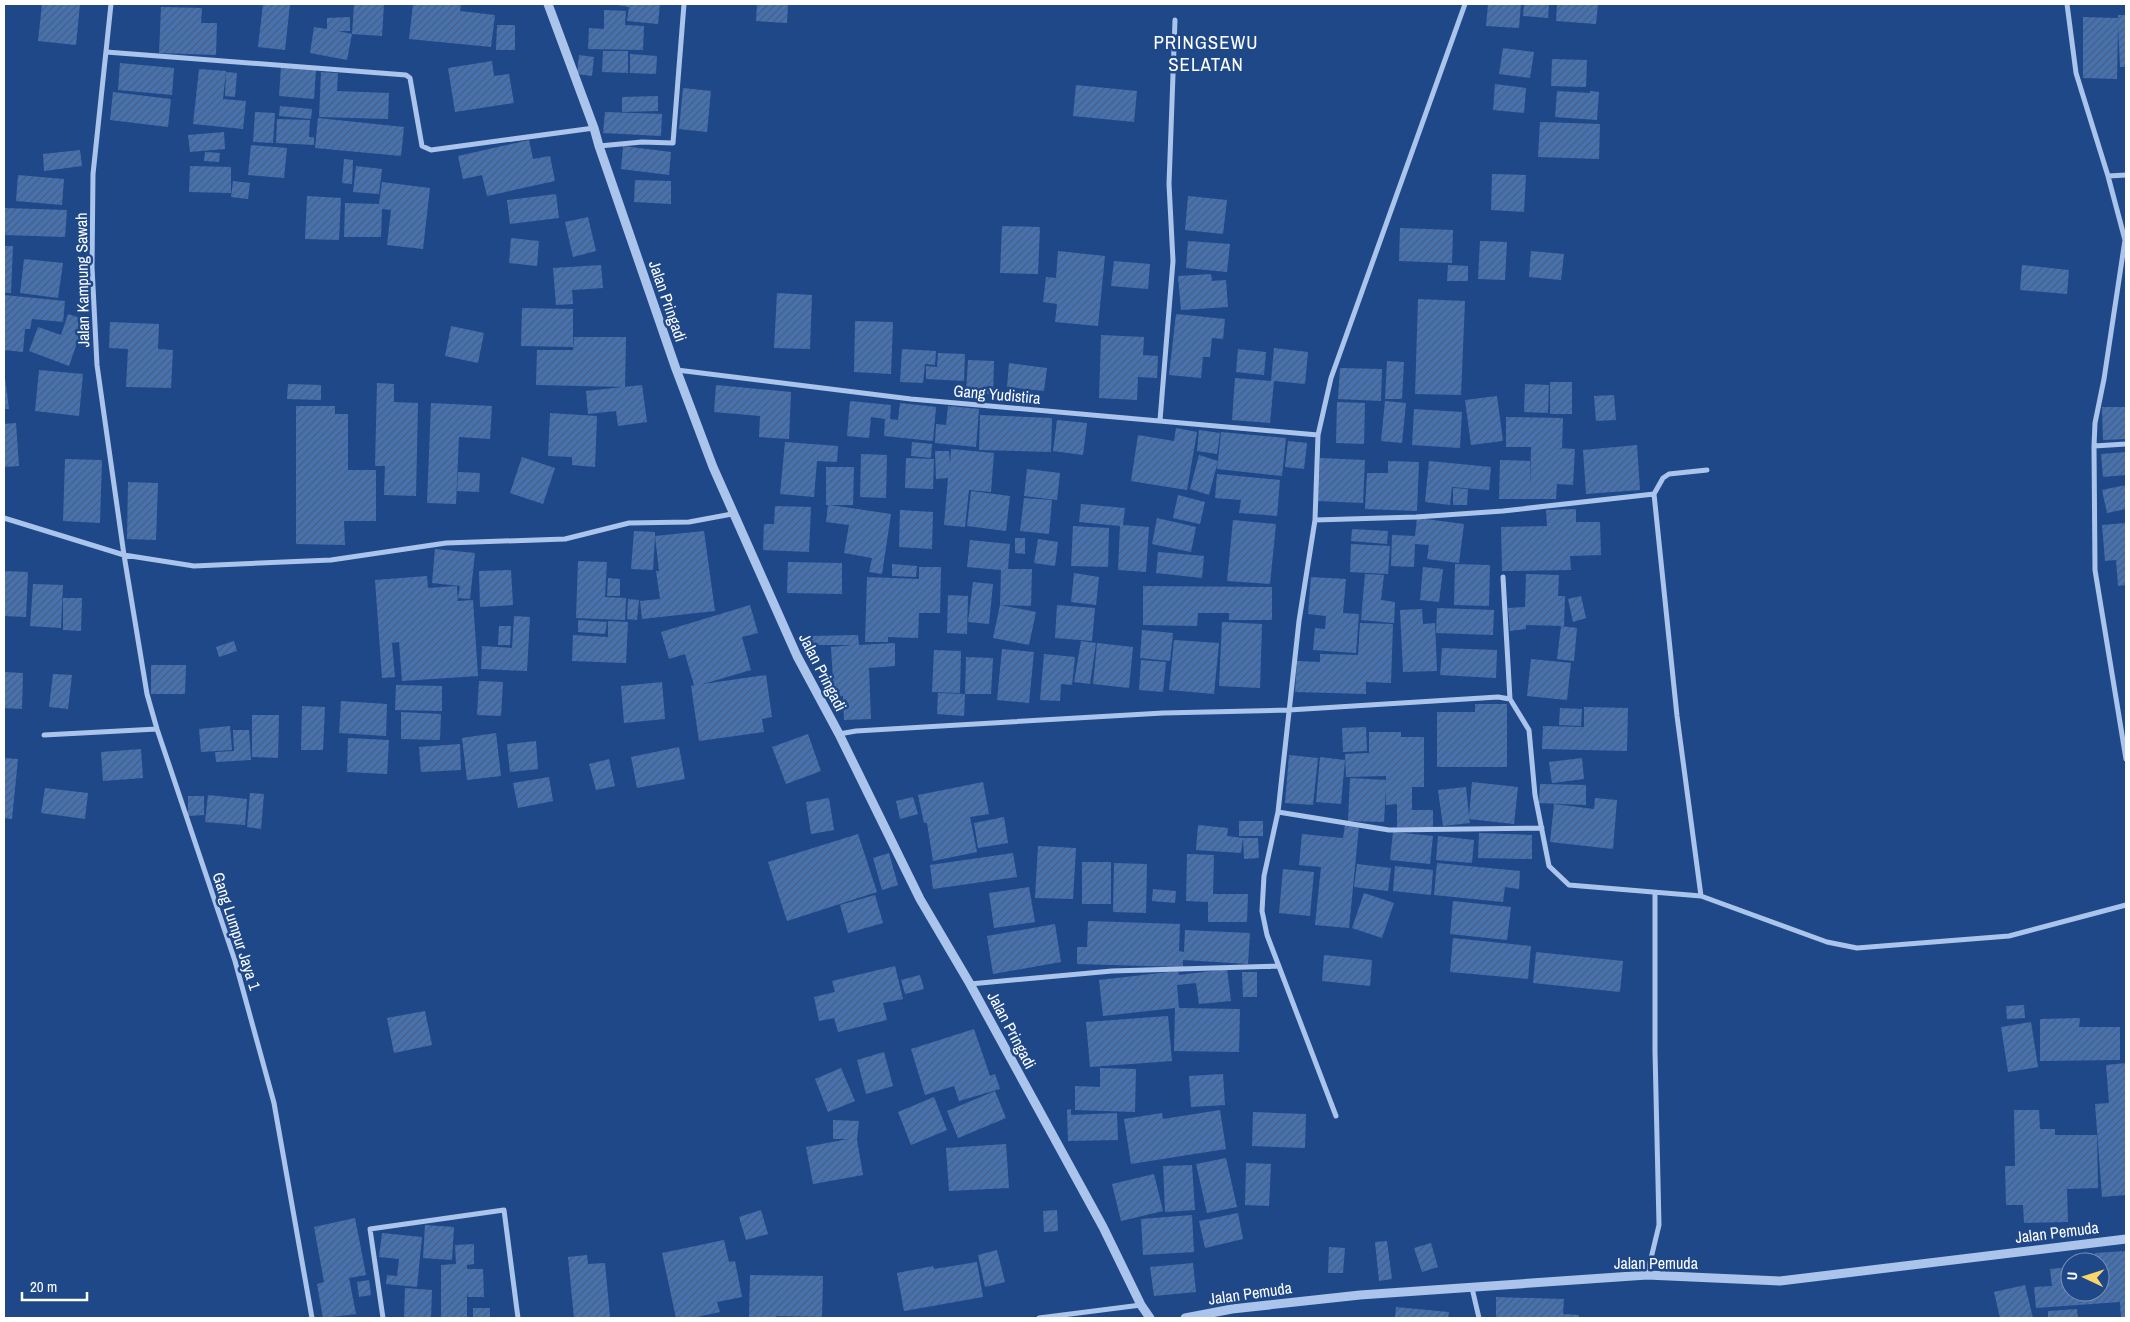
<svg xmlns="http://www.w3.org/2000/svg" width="2130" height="1322" font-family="'Archivo Narrow',sans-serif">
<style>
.building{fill:url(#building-hatch)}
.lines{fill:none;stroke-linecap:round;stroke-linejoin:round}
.minor{stroke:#aac4eb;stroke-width:5}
.tertiary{stroke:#aac4eb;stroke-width:9}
.labels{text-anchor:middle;stroke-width:5;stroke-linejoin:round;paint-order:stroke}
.street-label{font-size:16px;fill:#fff;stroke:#1f4889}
.quarter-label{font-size:19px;letter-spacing:1px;fill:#fff;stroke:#1f4889}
</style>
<defs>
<pattern id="building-hatch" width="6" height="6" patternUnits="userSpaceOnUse" patternTransform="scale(1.25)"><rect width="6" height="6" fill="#4772b1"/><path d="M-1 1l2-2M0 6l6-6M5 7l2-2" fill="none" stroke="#4a5d79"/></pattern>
</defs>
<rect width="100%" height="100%" fill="#1f4889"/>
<path class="building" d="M42 4H80L76 45 38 41Z
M263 4H290L285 50 258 47Z
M354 4H384L382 36 352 34 347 60 310 53 314 27 327 29V18L350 17V31H338L352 34Z
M413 4H461L460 11 495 15 491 47 409 39Z
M612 4H660L658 24 627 21 629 7Z
M757 4H788L787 23 756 21Z
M1488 4H1521L1519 28 1486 26Z
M1524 4H1549L1548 18 1523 16Z
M1557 4H1598L1596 24 1556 21Z
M161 7 202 8 201 23H217L216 55 159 53Z
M604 10 626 11 625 25 644 26 643 50 588 49 589 28 604 29Z
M2118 15H2126V67H2120L2118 26 2117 79 2083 78V17L2118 18Z
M497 25H515V50H496Z
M1503 48 1534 52 1530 78 1499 74Z
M603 51H628V73L602 72Z
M630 54 657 56 656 74 630 73Z
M579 55 594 57 592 76 577 74Z
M1552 59 1587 60 1586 87 1551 86Z
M492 61 494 76 509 74 514 103 455 112 448 68Z
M120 63 174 68 172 95 118 90Z
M281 67 316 70 314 99 279 96Z
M199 69 226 71 223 99 246 101 243 129 193 124Z
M226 72 237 73 235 97 225 96Z
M321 72 338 73 337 91 389 93 388 119 319 117Z
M1495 84 1526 88 1524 113 1493 110Z
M1076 85 1137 91 1134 122 1073 116Z
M683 88 711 91 707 132 679 129Z
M1557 91 1590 93V91L1599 92 1597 120 1555 117Z
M113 92 171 99 168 127 110 120Z
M658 96V111L622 112V97Z
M280 106 312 109 311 119 279 116Z
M255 112 275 113 273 143 253 142Z
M605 112 662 114 661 136 603 133Z
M318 118 404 127 401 156 315 148Z
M277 119 310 120 309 137H314V145L276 143Z
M1540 122 1600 124 1599 159 1538 157Z
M224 132 225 149 190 152 188 135Z
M529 140 533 159 550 156 555 181 487 196 482 175 463 179 458 156Z
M251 145 287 148 284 178 248 175Z
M623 146 671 152 669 175 621 169Z
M80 150 82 166 44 171 43 154Z
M205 152 220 153 219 162 204 161Z
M344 159 353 160 352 184 342 183Z
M190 166 231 167V193L189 192Z
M356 166 382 169 379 194 353 192Z
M1492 174 1526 175 1524 212 1491 210Z
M18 175 64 179 62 205 16 201Z
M635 180 671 181V204L634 202Z
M233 181 250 183 248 199 231 197Z
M382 182 430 188 423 249 387 245 391 210 382 209 381 237H344L345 203 379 204Z
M556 194 559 218 510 224 507 200Z
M307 196 341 198 339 240 305 239Z
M1188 196 1227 200 1223 234 1185 230Z
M4 208 67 210 65 237 4 235Z
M588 217 596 251 573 257 565 222Z
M1002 226 1040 227 1038 274 1000 273Z
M1400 228 1453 230 1452 263 1399 261Z
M511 238 539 241 537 266 509 263Z
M1188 241 1230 244 1227 272 1186 268Z
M1480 241 1507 242 1505 280 1478 279Z
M4 246H13L11 293H4Z
M1058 251 1105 256 1098 326 1055 322 1057 304 1043 302 1046 277 1056 278Z
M1531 251 1564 254 1561 280 1529 277Z
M24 259 63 263 58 298 20 293Z
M1114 261 1150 264 1148 289 1111 286Z
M601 265 603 288 572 290 573 304 556 305 553 268Z
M1448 265 1468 266V281H1447Z
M2022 265 2069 270 2067 294 2020 290Z
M1211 274 1212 281 1226 280 1228 307 1181 310 1178 276Z
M777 293 812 295 810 349 774 348Z
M4 295 65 301 63 322 32 319 30 329H25L23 352 4 350Z
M1418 299 1465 301 1461 395 1415 394Z
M522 308 573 309V347L521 346Z
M68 314 89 321 82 341 78 340 69 366 29 351 38 327 61 335Z
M1176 314 1225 319 1223 339 1212 338 1210 357H1203L1201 378 1169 375Z
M855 321 893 322 891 374 854 372Z
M110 322 159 324 158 349 173 350 171 388 126 387 128 349 109 348Z
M451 326 484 333 478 363 445 356Z
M1101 335 1144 337 1143 355 1158 356 1157 378 1138 377 1137 400 1099 398Z
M574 337H626L625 387 536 385 537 350H573Z
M1274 348 1308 352 1305 384 1274 381 1270 423 1232 420 1235 378 1271 381Z
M902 349 936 351 935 365 925 364 923 383 900 382Z
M1238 349 1266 352 1264 375 1236 372Z
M938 353 965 354 964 381 926 379V366L937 367Z
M968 360 994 361 993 394 966 393Z
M1387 361 1404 362 1402 399H1385Z
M1009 363 1047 368 1044 391 1007 387Z
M1340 368 1382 369 1381 401 1338 399Z
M4 370 9 409H4Z
M39 370 83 374 79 416 35 411Z
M1550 382H1572V414H1550Z
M377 383 394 384V402L418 403 416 496 384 495 385 466H375Z
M288 384 321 385V400L287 399Z
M1525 384 1549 385 1548 413 1524 412Z
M642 385 647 422 618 426 616 411 588 414 586 391Z
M716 385 791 392 789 439 759 437 760 416 714 412Z
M1614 395 1616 420 1596 421 1594 396Z
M1497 396 1503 441 1471 445 1465 400Z
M850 401 891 405 890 419 898 420 900 403 936 407 933 441 884 436 885 419 871 417 869 438 847 436Z
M1385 401 1406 403 1402 443 1381 441Z
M1337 402 1365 403 1364 444 1336 443Z
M431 403 492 406 490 439 459 437 456 504 427 503Z
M296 406H335V414H348V470H376V521H344L345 545 296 544Z
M948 406 979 409 976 447 935 443 936 424 946 425Z
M2102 407H2126V439L2103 440Z
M1414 409 1462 412 1460 448 1412 445Z
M550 413 597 416 595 467 572 465V457L548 456Z
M980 415 1052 418 1051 452 979 450Z
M1506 417 1563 418 1562 448H1555L1575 449 1573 485 1557 484 1556 499H1499L1500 460 1530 461V488L1531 447H1506Z
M1057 420 1087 423 1083 455 1053 451Z
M16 423 19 466 4 467V424Z
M1176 428 1197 432 1187 490 1131 481 1138 435 1174 441Z
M1199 430 1220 433 1217 454 1197 451Z
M1221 432 1286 438 1282 476 1217 469 1218 461 1209 495 1190 489 1199 455 1218 461Z
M1288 441 1307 443 1304 469 1285 467Z
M785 442 838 446 837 462 817 461 814 497 780 494Z
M912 442 932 444 931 458 911 456Z
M1637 445 1640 490 1586 494 1583 450Z
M951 449 994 453 991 492 969 490 965 527 944 525 948 478 936 479 935 451H949L950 464Z
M2126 452V475L2103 477 2101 454Z
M861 454 887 455 886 498 860 497Z
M522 457 555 468 543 504 510 493Z
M906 458 934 459 933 489 905 488Z
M1320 458 1365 460 1363 503 1318 501Z
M65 459 102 460 100 523 63 521Z
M1388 461 1419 462 1417 511 1365 509 1367 473H1388Z
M1429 461 1491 467 1489 490 1452 487 1450 505 1425 502Z
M826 467H854L853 505H830L891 514 882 574 869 572 872 558 844 553 849 525 826 522 828 505H826Z
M1027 469 1060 473 1057 500 1024 496Z
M458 472 480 473 479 492 457 491Z
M1217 474 1280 480 1277 516 1239 513 1241 500 1215 498Z
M128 482 158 483 156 540 127 539Z
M2126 485V509L2107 513 2102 490Z
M1453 488 1468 489 1467 505H1453Z
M971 491 1010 496 1006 531 967 526Z
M1178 495 1205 502 1200 524 1173 518Z
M1024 498 1052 500 1049 534 1020 531Z
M1081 504 1125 508 1123 525 1149 527 1146 572 1118 570 1120 526 1079 522Z
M775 506 811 507 809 552 763 550 764 524H774Z
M1576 509V522H1600L1601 555 1570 556 1571 570 1502 571 1501 527 1547 526 1546 510Z
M900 510 933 512 932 549 899 547Z
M1157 518 1196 527 1191 552 1152 544Z
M1417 518 1464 524 1459 563 1427 559 1429 545 1415 544 1414 567 1391 566 1392 535 1415 536Z
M1233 520 1276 524 1270 584 1227 581Z
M2126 523V585L2118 586 2116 560 2105 561 2102 525Z
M1073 526 1109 528 1108 567 1071 566Z
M1352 529 1388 531 1387 544 1351 541Z
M634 531 655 532V536L704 531 715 611 642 619 640 601 660 599 656 571H659L655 536 653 570 631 569Z
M1015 538H1025V554L1015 553Z
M1038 539 1058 542 1055 566 1034 563Z
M970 540 1010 544 1008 569H1032L1031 606 1000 605 1001 570 967 567Z
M1351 544 1390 546 1388 574 1350 572Z
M435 549 475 553 470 599 458 598 460 586 432 583Z
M1158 552 1204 556 1202 578 1156 573Z
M578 561 607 562 605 597 626 598 625 620 576 618Z
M788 562 842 563V594L787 593Z
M892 564 917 566 916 577 892 576Z
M1455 564 1490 565 1489 606 1454 605Z
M919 567H941L940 613H919L918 638 888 637V642H865L867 577 919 579Z
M1423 567 1443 569 1439 602 1420 600Z
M511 570 513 605 480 607 479 571Z
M4 571 28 572 26 617 4 616Z
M1074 573 1099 577 1096 605 1071 602Z
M1365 574 1384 575 1381 600 1395 602 1394 623 1361 620Z
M1526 574 1559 575 1558 596H1565L1564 626 1526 625V629L1510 631 1508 608 1525 607Z
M427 576 428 588 457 586 458 603V601L473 600 478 676 402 681 399 642 392 643 395 677 382 678 375 580Z
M1311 577 1346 579 1343 613 1359 614 1356 653 1313 650 1315 628 1325 629 1326 616 1308 614Z
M608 578 620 579V596H607Z
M973 582 993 584 989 624 968 622Z
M33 584 63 585 61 628 30 626Z
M1143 586 1272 587V620H1229V613H1198L1197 626 1143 625Z
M948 595 968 596 967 634 947 633Z
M1581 596 1586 618 1573 622 1568 599Z
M63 598H82L81 631 63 630Z
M628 599 639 600 637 620 627 619Z
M750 605 758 633 742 637 751 670 703 684 766 675 772 717 762 719 764 732 699 741 691 686 694 685 685 654 669 659 661 632Z
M1000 605 1036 612 1029 645 993 638Z
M1057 605 1095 608 1092 641 1055 638Z
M1437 608 1494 610 1493 635 1436 633Z
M1422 609 1423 624 1435 623 1437 671 1403 672 1400 610Z
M514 616 530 617 527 671 481 669 482 646 512 648Z
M578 620 607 622 605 634 578 632Z
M608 621 628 622 626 663 572 661 573 635 608 637Z
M1222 622 1262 624 1260 688 1219 686Z
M1360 623 1393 624 1391 683 1366 682V694L1295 692 1297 661 1320 662V654L1358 655Z
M499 626H511L510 645H498Z
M1561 626 1577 628 1574 661 1557 659Z
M1142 630 1173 633 1170 661 1140 658Z
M858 635 859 645 895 643V666L869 668 871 719 844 720 843 696H834L831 647 854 645H810V636Z
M1174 640 1219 643 1214 694 1169 690Z
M234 641 237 651 219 657 216 647Z
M1081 641 1096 643 1090 684 1074 682Z
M1097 643 1133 647 1129 688 1093 684Z
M1442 648 1497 650 1496 678 1440 675Z
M1002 649 1034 652 1029 703 997 700Z
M934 650 961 651 960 693 932 692Z
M1044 654 1075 657 1072 685 1061 684 1060 701 1040 700Z
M966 657 993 658 991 694H965Z
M1531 659 1571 663 1567 700 1527 696Z
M1141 660 1166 662 1163 692 1139 690Z
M151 665H186L185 694H151Z
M4 672 23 673 22 709 4 708Z
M53 674 72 675 68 709 49 707Z
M479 681 503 682 501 716 477 715Z
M662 682 665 719 624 723 621 686Z
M396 685 442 686V711L395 710Z
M938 693 965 694 964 716 937 714Z
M341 701 387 704 386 736 339 733Z
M1475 704H1507V767H1437V712H1475Z
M302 706 325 707 323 750H301Z
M1584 707 1628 708 1627 751 1542 749 1543 726 1584 727Z
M1560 708 1582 709 1581 726 1559 725Z
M401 712 441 714 440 740 401 739Z
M252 715H279L278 758 252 757Z
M230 726 232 750 201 752 199 729Z
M1366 727 1367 751 1343 752 1342 728Z
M233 730H249L251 760 216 762 215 752 234 751Z
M1369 732H1401V737H1424V787H1412V810H1433V827H1397V804L1386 805V788L1384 822 1348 821 1350 778 1386 780V776L1346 777 1345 754 1369 753Z
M496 733 501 776 467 780 462 738Z
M808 734 821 771 786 784 772 747Z
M348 738 389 740 387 774 347 772Z
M536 741 538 769 510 772 507 744Z
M460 744 461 770 421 772 419 747Z
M679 747 685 779 637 788 631 757Z
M141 749 143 778 103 781 101 752Z
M1289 755 1318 758 1313 805 1285 803Z
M1320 757 1345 760 1341 804 1316 802Z
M4 758 18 759 12 819 4 818Z
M1582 758 1584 779 1552 783 1549 762Z
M609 759 615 786 596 790 589 764Z
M549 777 553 801 518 808 513 783Z
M983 782 989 814 970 817 977 852 933 861 927 823H924L918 795Z
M1472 782 1518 787 1514 824 1469 819 1470 823 1443 826 1438 790 1466 787 1469 816Z
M1540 784 1586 785V805L1539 803Z
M45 788 88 793 85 819 41 813Z
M250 793 264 794 261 829 247 827Z
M208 795 247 799 245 825 205 822Z
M188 796H204V815L188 816Z
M913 797 918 814 900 819 896 801Z
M829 798 834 830 811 834 806 802Z
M1595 798 1617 800 1613 849 1550 842 1554 804 1594 809Z
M1004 817 1008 843 978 848 974 823Z
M1239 821H1263V836H1243V833V836H1239Z
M1198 825 1228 828 1227 836 1243 838 1241 853 1196 850Z
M1345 825 1359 826 1349 928 1315 925 1321 867 1299 865 1302 834 1343 838Z
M1393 832 1433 836 1430 864 1390 860Z
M1479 833 1532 835V859L1478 858Z
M858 834 877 892 787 921 768 862Z
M1438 836 1474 840 1472 863 1436 860Z
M1243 838H1258L1259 858 1244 859Z
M1038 846 1076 848 1073 899 1035 898Z
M889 853 898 885 882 890 873 858Z
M1013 853 1017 877 933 889 930 865Z
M1187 854 1214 855 1213 894H1248L1247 922H1208V902L1186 901Z
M1082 862H1111V904H1082Z
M1114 863 1147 864 1146 913 1113 912Z
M1437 863 1520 871 1519 889 1505 887 1503 902 1434 895Z
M1357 864 1391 868 1388 891 1354 887Z
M1395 866 1433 870 1431 895 1393 891Z
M1283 869 1314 872 1310 916 1279 913Z
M1029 887 1035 922 994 928 989 893Z
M1153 889 1176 891 1175 903 1152 901Z
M1364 893 1394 903 1382 938 1352 928Z
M875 895 883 923 848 933 840 905Z
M1453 901 1511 907 1507 940 1450 934Z
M1088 921 1180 924 1179 951 1184 952 1185 930 1250 933 1248 964 1183 960V967L1077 964V947H1087Z
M1055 924 1061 962 993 974 987 936Z
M1453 938 1531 946 1528 979 1450 972Z
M1536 952 1623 961 1620 992 1533 983Z
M1324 955 1372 960 1370 986 1322 981Z
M895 966 903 999 883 1003 887 1020 838 1032 834 1018 819 1021 814 997 835 992 832 981Z
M1227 969 1231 1001 1199 1004 1196 983 1177 985 1179 1008 1240 1009 1239 1052 1174 1051 1175 1008 1103 1016 1099 980 1178 971 1179 975Z
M1242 972H1257V997H1243Z
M920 975 924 989 905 994 901 980Z
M2024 1005 2025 1018 2007 1019 2006 1006Z
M425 1011 432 1045 394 1053 387 1018Z
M1168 1016 1172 1061 1090 1067 1086 1022Z
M2080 1018 2079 1027H2120V1060L2040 1061V1019Z
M2031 1022 2038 1067 2008 1072 2001 1027Z
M974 1029 990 1076 995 1074 1000 1089 959 1101 954 1086 925 1095 911 1049Z
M884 1052 893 1086 866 1094 857 1060Z
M2126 1063V1195L2102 1197 2095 1104 2109 1103 2106 1065Z
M841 1068 855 1101 828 1112 815 1079Z
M1100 1068 1136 1069 1135 1112 1075 1110V1086L1100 1087Z
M1223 1074 1225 1105 1191 1107 1189 1076Z
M995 1091 1006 1118 958 1138 947 1111Z
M934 1097 947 1130 911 1145 898 1112Z
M1071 1109V1115L1117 1113 1118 1140 1068 1141 1067 1110Z
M1220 1110 1226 1149 1131 1164 1124 1119 1162 1113 1163 1119Z
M2014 1110H2039L2040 1129H2055V1135H2097L2098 1188 2067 1189 2068 1222 2024 1223 2023 1205H2006L2005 1166H2015Z
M1253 1112 1306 1114 1305 1148 1252 1146Z
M833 1120 859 1121 857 1140 863 1175 813 1184 806 1147 848 1139H833Z
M1006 1144 1009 1188 949 1191 946 1148Z
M1226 1158 1237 1207 1207 1213 1196 1164Z
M1246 1163 1271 1164 1269 1206 1245 1205Z
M1192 1165 1195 1210 1165 1212 1163 1166Z
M1154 1174 1163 1211 1121 1221 1112 1184Z
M761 1210 768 1234 746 1240 739 1217Z
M1057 1210 1058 1231 1044 1232 1043 1211Z
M1238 1213 1243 1239 1205 1248 1199 1221Z
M1192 1215 1194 1252 1143 1255 1141 1219Z
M355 1218 366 1275 349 1278 356 1314 323 1318 317 1284 324 1282 314 1227Z
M425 1225 454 1227 452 1260 423 1258Z
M382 1233 422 1237 417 1287 386 1284 387 1275 397 1276 399 1259 379 1257Z
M724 1240 729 1262 735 1261 742 1297 717 1302 720 1312 692 1318H676L662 1253Z
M1387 1241 1392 1279 1379 1281 1375 1242Z
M1431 1243 1438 1267 1422 1272 1414 1248Z
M474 1244V1264L467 1265V1269H483L484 1297H468L467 1292V1318H441V1265L456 1264 455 1245Z
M1329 1247 1345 1248 1343 1273H1328Z
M997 1250 1005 1282 985 1287 978 1255Z
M2126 1251V1318H2121L2120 1302 2036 1308 2034 1287 2052 1286 2050 1269 2070 1267V1292H2100V1262H2096L2095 1253Z
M587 1255 588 1264 605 1263 610 1317 574 1318 568 1257Z
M977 1262 983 1297 904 1311 897 1273 933 1266 934 1269Z
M1193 1263 1196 1292 1154 1296 1150 1267Z
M750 1275 823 1276 822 1317 776 1316V1318H749Z
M369 1280 371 1295 359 1297 357 1282Z
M2025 1285 2033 1318H2000L1994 1292Z
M405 1288 432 1290 431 1318H404Z
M1496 1297 1564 1299 1563 1314 1579 1315V1318H1496Z
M1396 1307 1449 1312 1448 1318H1395Z
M473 1308H490V1318H473Z
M2077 1309 2078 1318H2048V1311Z"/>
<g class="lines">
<path class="minor" d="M111 4 93 174 92 267 97 365 124 555 147 694 157 729 235 961 274 1103 312 1318
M2067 4 2076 73 2108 176 2125 240 2104 379 2095 423 2094 446 2095 570 2126 759
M106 52 406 75 410 78 422 146 431 150 594 128
M599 146 642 142 673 143 684 4
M2108 176 2126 175
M677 370 911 399 1318 435
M1160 420 1173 261 1169 184 1175 20
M2094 446 2126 444
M4 518 124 555 194 566 331 560 446 543 565 539 629 523 689 522 732 514
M1315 520 1416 517 1503 511 1654 494
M1503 577 1510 699
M839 734 856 731 1163 713 1289 710 1498 697 1510 699 1529 730 1535 795 1549 866 1569 885 1701 896 1827 942 1857 948 2009 936 2126 905
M44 735 157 729
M1278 812 1389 830 1542 828
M1701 896 1677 716 1654 494 1663 478 1669 474 1707 470
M970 984 1112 971 1279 966
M1336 1116 1267 935 1262 911 1264 876 1278 812 1299 621 1315 520 1318 435 1331 378 1465 4
M1647 1275 1659 1225 1655 1051V894
M1472 1288 1479 1318
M383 1318 370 1229 504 1210 518 1318
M1039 1318 1141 1305"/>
<path class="tertiary" d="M548 4 594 128 599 146 676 369 713 467 797 656 839 734 920 899 970 984 1103 1227 1141 1305 1150 1318
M1185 1318 1232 1309 1360 1295 1647 1275 1780 1281 2126 1239"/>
</g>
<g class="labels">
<g class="street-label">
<text transform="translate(82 280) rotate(-91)" y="6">Jalan Kampung Sawah</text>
<text transform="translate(668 301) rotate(71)" y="6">Jalan Pringadi</text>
<text transform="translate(997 394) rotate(5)" y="6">Gang Yudistira</text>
<text transform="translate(823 672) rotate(63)" y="6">Jalan Pringadi</text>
<text transform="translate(237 931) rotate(72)" y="6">Gang Lumpur Jaya 1</text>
<text transform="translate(1012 1030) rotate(62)" y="6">Jalan Pringadi</text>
<text transform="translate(2057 1232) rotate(-7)" y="6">Jalan Pemuda</text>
<text x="1656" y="1269">Jalan Pemuda</text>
<text transform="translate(1250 1293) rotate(-8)" y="6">Jalan Pemuda</text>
</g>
<g class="quarter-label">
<text x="1206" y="49">PRINGSEWU<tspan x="1206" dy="22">SELATAN</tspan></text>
</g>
</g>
<rect width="2130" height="1322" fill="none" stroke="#ffffff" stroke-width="10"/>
<g transform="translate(2085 1277) rotate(274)"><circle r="24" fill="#1f4889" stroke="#7991b8"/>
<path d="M0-4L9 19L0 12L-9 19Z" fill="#f9d669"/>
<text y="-8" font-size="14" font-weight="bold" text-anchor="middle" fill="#ffffff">U</text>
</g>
<path d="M22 1292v8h65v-8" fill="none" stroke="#ffffff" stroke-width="2.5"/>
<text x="30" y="1292" font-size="15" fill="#ffffff" stroke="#1f4889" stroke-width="4" paint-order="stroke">20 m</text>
</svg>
